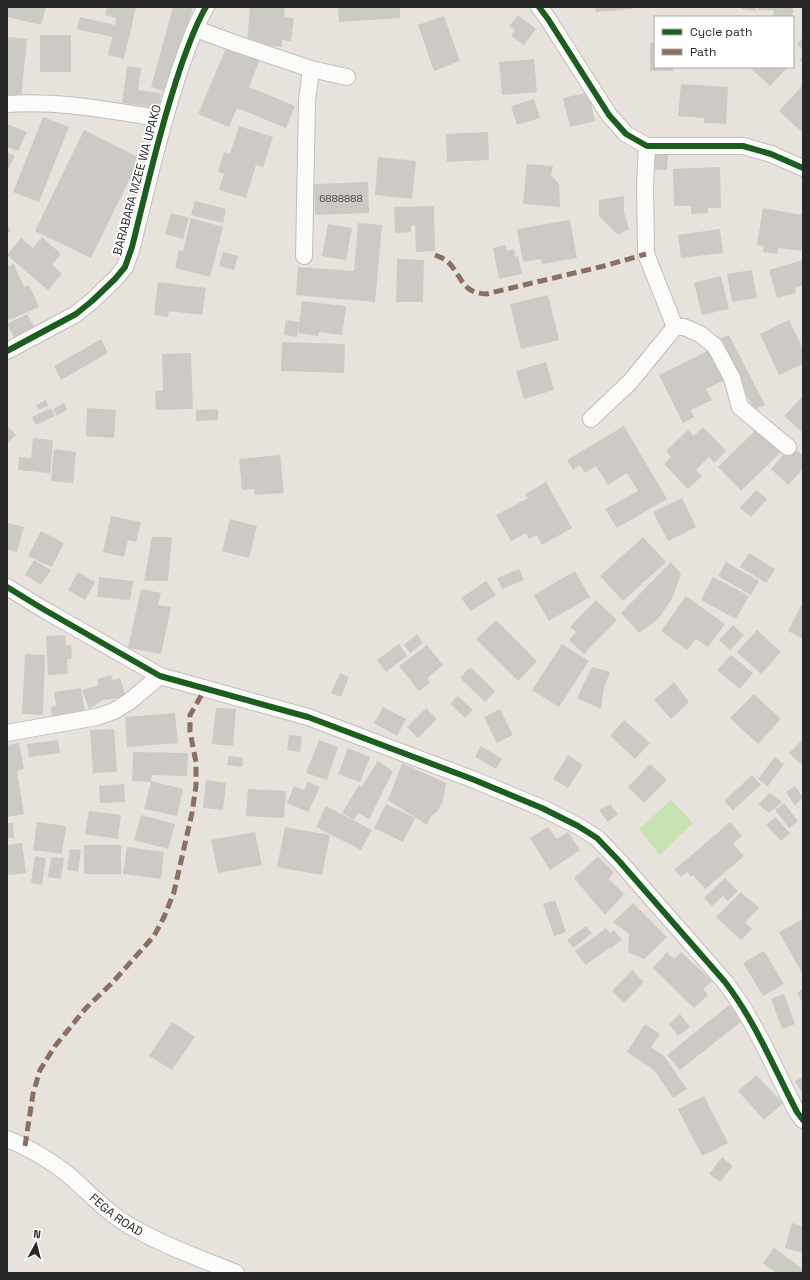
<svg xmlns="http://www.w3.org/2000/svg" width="810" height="1280" font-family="'Space Grotesk',sans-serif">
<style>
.green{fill:#c8e3b3}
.building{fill:#cdcac6}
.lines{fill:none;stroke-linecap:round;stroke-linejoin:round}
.street-casing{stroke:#c0bebe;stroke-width:18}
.street{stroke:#fbfbfa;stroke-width:16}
.quiet{stroke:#8d6e63;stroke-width:5;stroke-dasharray:10 5;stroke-linecap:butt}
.cycleway-casing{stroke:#fff;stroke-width:8}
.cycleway{stroke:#1b5e20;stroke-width:6}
.labels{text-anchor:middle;stroke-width:3.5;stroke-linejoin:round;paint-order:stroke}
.number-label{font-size:10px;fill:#515050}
.street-label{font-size:12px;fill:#272727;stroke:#fff}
</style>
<rect width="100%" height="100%" fill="#e7e2dc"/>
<path class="green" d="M671 800 693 823 660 855 639 829Z"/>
<path class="building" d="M7 7H46L41 25 7 17Z
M107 7H136L124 59 108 55 112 37 77 29 80 17 115 25 116 18 105 15Z
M173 7H193L169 93 151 87Z
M250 7H285L284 17 294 18 291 41 282 40V47L247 43Z
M338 7H400V18L339 22Z
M595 7H633V9L596 12Z
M742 7H756V11L741 9Z
M758 7H793V13L789 17H773L774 10H757Z
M518 15 536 29 524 45 511 36 515 30 509 26Z
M444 16 460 61 434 71 418 25Z
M40 35H71V72H40Z
M7 37 27 39 21 98 7 96Z
M803 37V50L797 44Z
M650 43H655V67H673V71H650Z
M227 46 260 59 249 87 295 106 286 128 237 108 229 127 198 114Z
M803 55V63L799 60Z
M534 59 537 92 502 95 499 62Z
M127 66 141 68 138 90 161 93 159 108 122 103Z
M749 67H788L770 86Z
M681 84 728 87 726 124 704 123V118L678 116Z
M803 85V133L779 111Z
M589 92 595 121 570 127 563 98Z
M534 99 540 118 517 125 511 106Z
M43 117 69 127 39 202 13 192Z
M7 124 27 132 18 151 7 147Z
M239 126 273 137 263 167 256 165 246 198 219 190 224 174 218 172 224 152 230 154Z
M84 130 140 158 91 258 35 231Z
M488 132 489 160 447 162 446 134Z
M7 152 15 156 7 172Z
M650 153 668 154 667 170 649 169Z
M378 157 416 161 412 199 375 195Z
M527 164 553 166 551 175 559 184 560 207 523 204Z
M720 167 721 208H708V213L691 214V206H674L673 169Z
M368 182 369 213 315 215 314 184Z
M624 196V212L629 229 618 235 599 216V200Z
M195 201 226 209 223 223 191 215Z
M434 206 435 251 416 252 415 225 411 226V232L395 233 394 207Z
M763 208 803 215V241L801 251 779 248 777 254 763 252 764 246 757 245Z
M171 213 189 218 183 239 165 234Z
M191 218 223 227 210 277 175 268 179 250 183 251Z
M570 220 577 258 542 264 541 259 523 262 517 229Z
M358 223 382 225 375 302 296 295 298 267 354 271Z
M7 224 11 231 7 233Z
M328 224 352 228 346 260 322 256Z
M720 229 723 253 681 258 678 235Z
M42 237 61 254 52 265 62 274 48 290 7 255 21 238 33 248Z
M505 245 507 251 514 249 515 257 518 256 522 274 499 279 493 248Z
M223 252 238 256 234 270 219 266Z
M397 259 424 260 423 302H396Z
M803 260V286L795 288 796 293 777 298 769 270Z
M14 264 24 287 29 285 39 307 9 320 7 315V267Z
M752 270 757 298 732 302 727 274Z
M721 276 729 309 702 315 694 283Z
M158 282 206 288 202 315 169 311 168 317 154 315Z
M548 295 559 340 521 349 510 304Z
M302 301 346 306 342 335 319 332 318 336 298 333Z
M27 314 36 330 16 341 7 324Z
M286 320 299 322 297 337 284 335Z
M789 320 803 349V364L779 375 760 334Z
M729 335 765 405 754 410 719 339Z
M101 339 108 353 61 380 54 366Z
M282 342 345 344 344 373 281 371Z
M714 348 729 378 706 389 712 400 691 410 694 417 683 423 659 375Z
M191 353 193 409 156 410 155 391H163L162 354Z
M546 362 554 390 524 399 516 371Z
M803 396V433L784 416Z
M46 400 48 406 38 410 36 405Z
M64 403 67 410 57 416 53 409Z
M51 408 55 416 36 425 32 417Z
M87 408 116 410 114 438 86 436Z
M218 409V420L196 421V410Z
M7 426 16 435 7 444Z
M624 426 667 499 617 528 605 509 638 491 627 473 608 485 596 466 585 473 580 465 573 470 567 460Z
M760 426 783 450 741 491 718 467Z
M703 427 726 451 714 463 709 457 696 470 702 476 688 489 664 464 671 457 666 451 688 430 694 436Z
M33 438 53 440 50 473 18 470 19 457 31 458Z
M54 449 76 452 73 483 51 481Z
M797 450 803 456V469L788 485 771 469 785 453 790 457Z
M280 455 284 493 255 495 254 489 242 490 239 459Z
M546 482 572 528 542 545 537 535 529 539 526 533 511 541 496 515 528 498 525 494Z
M756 490 767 499 751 517 740 508Z
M682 498 696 527 668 541 653 512Z
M111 516 141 522 136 542 128 540 124 557 103 552Z
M230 519 257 526 249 558 222 551Z
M7 523 24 527 17 552 7 549Z
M41 531 64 543 52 567 28 556Z
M152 537H172L168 581H144Z
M643 537 666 562 623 601 600 576Z
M749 553 775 569 766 583 740 567Z
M34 560 51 570 41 585 25 575Z
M671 562 681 574 672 599 658 619 639 633 621 613Z
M726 562 759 581 751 595 718 576Z
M519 569 524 580 502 589 497 578Z
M575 571 590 597 549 621 534 595Z
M78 572 95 582 85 600 68 590Z
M99 577 133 581 130 600 97 597Z
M713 577 749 596 736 619 701 600Z
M486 581 496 595 471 611 461 598Z
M141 589 161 593 158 605 171 607 161 654 128 648Z
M686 596 725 624 708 647 696 639 687 650 661 631Z
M596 600 617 620 584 654 569 640 576 632 570 627Z
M801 606 803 607V639L788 631Z
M496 620 537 661 518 681 476 639Z
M733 625 744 635 730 650 719 640Z
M757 630 781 652 761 674 737 652Z
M417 634 423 643 410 653 404 645Z
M65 635 66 645H71L72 659H67L68 674 48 675 46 636Z
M399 644 407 656 386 672 377 660Z
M562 644 589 661 559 707 532 690Z
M427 645 443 665 427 678 430 683 419 691 399 666Z
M25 654 45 655 43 715 22 714Z
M731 655 753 673 740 689 717 670Z
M470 667 495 691 485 702 460 678Z
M592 667 610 672 604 688 601 709 577 698Z
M340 673 349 677 341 697 331 693Z
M111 675 113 680 120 678 126 697 103 700 89 709 82 690 99 685 97 679Z
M674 682 689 702 671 719 654 700Z
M81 688 85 711 52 716 51 707 56 706 54 692Z
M754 694 781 719 758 744 730 718Z
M458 696 473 710 465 718 450 704Z
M383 707 406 719 397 736 374 723Z
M216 708 236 709 233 746 212 744Z
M426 708 437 719 418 738 407 727Z
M500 709 513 735 497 743 484 717Z
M175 713 178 743 127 747 125 717Z
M624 720 650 743 635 759 610 736Z
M114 729 117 772 93 773 90 730Z
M289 735 302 736 300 752 287 750Z
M803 739V761L801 764 789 753Z
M58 740 60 753 29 757 27 744Z
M319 740 338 747 327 780 306 773Z
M19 743 24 769 17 771 24 814 7 817V745Z
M481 746 502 759 496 769 475 757Z
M348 748 370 757 360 782 338 774Z
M133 752 188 753 187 776 152 775 151 781 183 789 177 816 144 809 151 782 132 781Z
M568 755 583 765 568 788 553 779Z
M229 756 243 758 242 767 227 765Z
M775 757 784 764 768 786 758 779Z
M378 761 393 771 369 819 358 813 354 820 342 813 359 785 362 787Z
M402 763 446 783 443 801 437 812 431 816 427 825 388 800Z
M650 764 667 780 644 803 628 787Z
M752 775 761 785 733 810 724 801Z
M206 780 226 783 223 810 203 808Z
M308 782 320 787 308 812 287 803 294 786 304 790Z
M124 784 125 802 100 803 99 786Z
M795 786 803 797 795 806 786 792Z
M248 789 286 791 284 818 246 816Z
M770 793 782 802 769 813 758 804Z
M784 803 798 821 789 828 775 810Z
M386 804 415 818 403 842 374 828Z
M610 804 618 814 608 822 599 810Z
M326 806 372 830 361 850 316 827Z
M89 811 121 815 118 839 85 834Z
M141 815 175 824 168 849 134 840Z
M775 817 790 833 781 841 766 825Z
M37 822 66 826 62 854 33 850Z
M730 822 742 836 733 844 744 856 705 889 693 875 691 877 687 872 681 877 674 870Z
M7 823H13L14 838H7Z
M285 827 330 835 322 875 277 867Z
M548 827 557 839 568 832 580 850 550 870 530 838Z
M255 832 262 865 218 873 211 840Z
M22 843 26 873 7 875V845Z
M84 845H121V874H84Z
M127 847 164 852 161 879 123 874Z
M70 849 81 850 78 872 67 870Z
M35 856 46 858 42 885 31 883Z
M51 857 64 858 61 879 48 877Z
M598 857 614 872 609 879 624 894 605 915 574 878Z
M725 878 738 891 728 901 723 896 712 906 704 898Z
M741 892 759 908 745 922 752 929 741 940 716 917Z
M555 900 566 932 554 936 543 904Z
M633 903 667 937 644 959 628 952 629 934 613 922Z
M803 919V975L779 932Z
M586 926 592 933 573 948 567 940Z
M606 928 610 933 614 930 622 940 610 949 609 948 586 965 575 951Z
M764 951 784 984 763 996 743 963Z
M667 952 674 959 681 952 712 981 703 989 708 995 694 1008 653 968Z
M632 970 644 982 624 1003 612 991Z
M803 989V1004L797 993Z
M784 994 795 1024 782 1029 771 999Z
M729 1005 742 1021 680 1070 667 1055Z
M680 1014 690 1027 678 1036 669 1024Z
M172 1022 195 1037 172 1070 149 1056Z
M645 1024 660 1034 651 1047 664 1056 687 1089 673 1098 654 1070 627 1052Z
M756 1075 783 1103 764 1120 738 1091Z
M803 1077V1094L795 1081Z
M704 1096 728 1143 702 1156 678 1109Z
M722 1157 733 1166 720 1182 709 1174Z
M792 1223 803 1226V1253L785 1248Z
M774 1248 803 1269V1273H776L763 1263Z"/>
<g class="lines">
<g class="street-casing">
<g id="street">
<path d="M539 7 548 19 609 115 626 134 647 146H743L771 154 803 168"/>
<path d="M196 29 234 43 311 69 347 77"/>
<path d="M7 104C60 100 112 111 164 119"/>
<path d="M304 256 307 101 311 69"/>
<path d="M675 327H684L700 334 715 346 732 378 740 407 788 447"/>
<path d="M7 351 76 314 92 301 115 279 125 267 132 247C147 187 161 125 181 66 188 47 195 25 206 7"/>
<path d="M591 419 630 382 675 327 646 254 645 185 647 146"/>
<path d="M7 587 43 609 160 676 308 717 472 779 542 808 578 826 597 838 620 862 725 982C755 1021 774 1068 797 1112L803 1120"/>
<path d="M7 733 97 717 114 711 130 701 160 676"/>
<path id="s1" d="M7 1139C28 1147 55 1163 72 1178 91 1195 108 1213 130 1226 162 1245 202 1259 236 1273"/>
</g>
</g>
<use href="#street" class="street"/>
<path class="quiet" d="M435 255C440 257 445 259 449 263 463 278 462 293 486 294L604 266 646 254
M25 1146 33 1094 40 1070 55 1046 86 1008 112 983 154 936 164 917 174 892 192 813 196 786V762L190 732V715L205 689"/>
<g class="cycleway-casing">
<path id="cycleway" d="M539 7 548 19 609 115 626 134 647 146H743L771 154 803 168
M7 351 76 314 92 301 115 279 125 267 132 247C147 187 161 125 181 66 188 47 195 25 206 7
M7 587 43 609 160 676 308 717 472 779 542 808 578 826 597 838 620 862 725 982C755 1021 774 1068 797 1112L803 1120"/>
</g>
<use href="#cycleway" class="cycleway"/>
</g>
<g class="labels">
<g class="number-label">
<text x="341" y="202">6888888</text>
</g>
<g class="street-label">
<text transform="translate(137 180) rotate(-75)" y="4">BARABARA MZEE WA UPAKO</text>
<text dy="4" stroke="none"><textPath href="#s1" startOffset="134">FEGA ROAD</textPath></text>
</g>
</g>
<rect width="810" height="1280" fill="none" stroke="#272727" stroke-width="16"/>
<rect x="654" y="16" width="140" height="52" fill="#ffffff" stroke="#a9a9a9"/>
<rect x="662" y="29" width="20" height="6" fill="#1b5e20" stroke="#a9a9a9"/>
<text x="690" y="36" font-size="12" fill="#272727">Cycle path</text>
<rect x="662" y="49" width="20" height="6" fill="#8d6e63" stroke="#a9a9a9"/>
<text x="690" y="56" font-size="12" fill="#272727">Path</text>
<g transform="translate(36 1244) rotate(7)" stroke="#ffffff" stroke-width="3" paint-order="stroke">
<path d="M0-3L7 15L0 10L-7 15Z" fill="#272727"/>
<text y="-6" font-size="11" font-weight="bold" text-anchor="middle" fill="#272727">N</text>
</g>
</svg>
